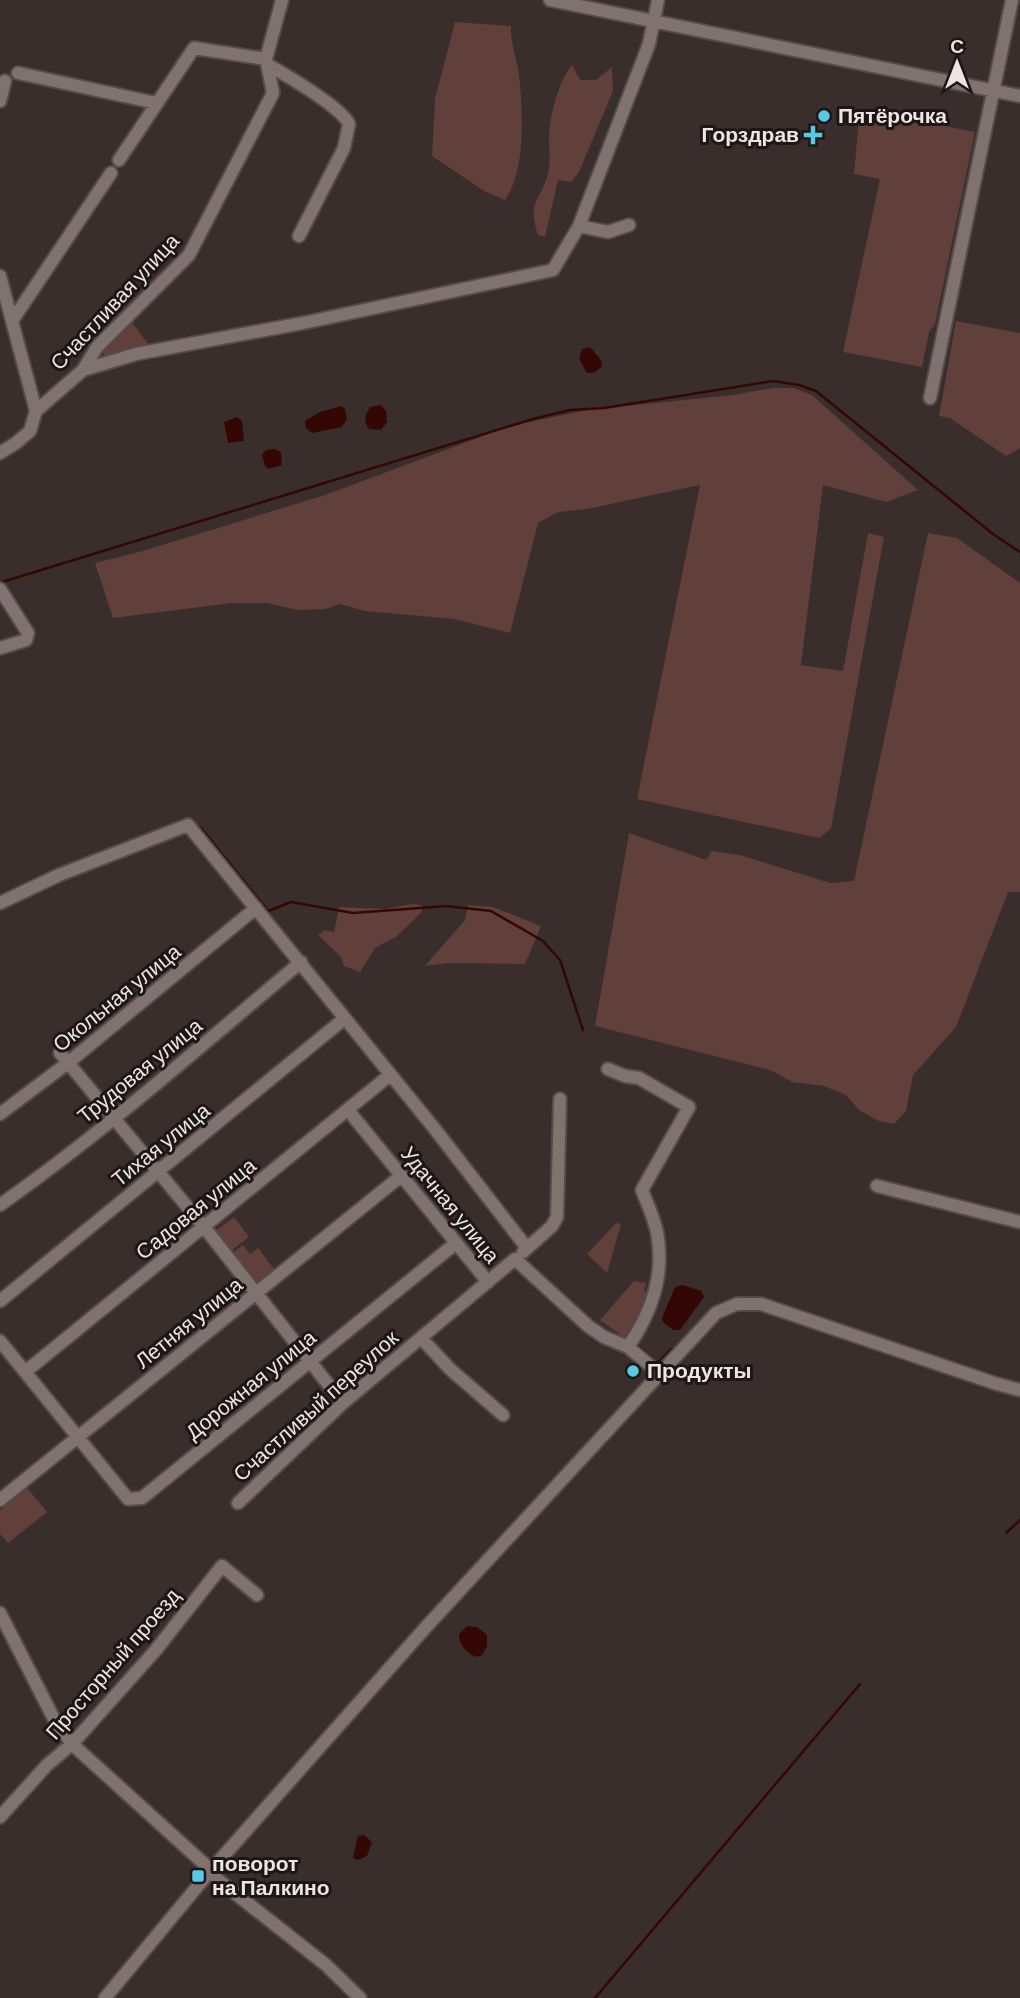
<svg xmlns="http://www.w3.org/2000/svg" width="1020" height="1998" font-family="Barlow,sans-serif">
<style>
.green{fill:#613f3a}
.water{fill:#340704}
.lines{fill:none;stroke-linecap:round;stroke-linejoin:round}
.stream{stroke:#340704;stroke-width:2.5}
.minor-casing{stroke:#554c4a;stroke-width:16}
.minor{stroke:#7f726f;stroke-width:12}
.poi-dot{fill:#57c9e3;stroke:#1c1716;stroke-width:2.5}
.labels{text-anchor:middle;stroke-width:6;stroke-linejoin:round;paint-order:stroke}
.poi-label{font-size:21px;font-weight:bold;fill:#ece5e3;stroke:#1c1716;text-anchor:start}
.street-label{font-size:21px;fill:#ece5e3;stroke:#1c1716}
</style>
<rect width="100%" height="100%" fill="#392e2c"/>
<path class="green" d="M455 22 511 26C510 43 517 58 519 75 523 110 526 171 505 200L484 191 432 156 435 99Z
M572 65 580 80H596L612 67 613 91 579 172 571 182 558 180 545 237 538 235C527 200 540 202 548 174 552 158 547 140 550 125 552 108 561 77 572 65Z
M860 109 975 132 935 324 929 332 922 367 843 352 880 179 854 174Z
M130 320 150 346 110 357 104 355 101 347Z
M956 321 1020 333V448L1006 456 950 418 939 416Z
M773 388H794L812 395 918 490 886 502 823 485 801 665 843 671 868 533 884 537 831 829 819 838 637 799 700 485 587 509 558 512 538 523 510 633 454 619 365 611 340 604 325 609 298 610 267 603H232L113 618 95 563 143 551 325 495 510 426 587 410 733 395Z
M928 533 957 538 1020 583V892H1008L956 1027 913 1075 906 1111 894 1124 879 1121 859 1110 846 1095 824 1086 792 1082 770 1070 595 1026 629 833 706 860 712 851 740 855 830 883 854 881Z
M413 904 422 905V912L396 937 375 948 360 972 344 966 341 957 318 935 325 930 334 932 339 907 385 909Z
M468 905 493 907 541 926 525 964 448 963 425 966 465 920Z
M234 1217 249 1237 231 1251 215 1231Z
M616 1223 621 1224 607 1273 587 1254Z
M243 1245 250 1254 258 1248 274 1269 256 1283 232 1253Z
M634 1281 646 1283 644 1292 650 1293 649 1298 632 1331 625 1338 600 1320Z
M27 1488 47 1512 8 1543 0 1534V1510Z"/>
<path class="water" d="M590 347 601 360 602 366C597 371 593 375 586 372L579 358 582 349Z
M381 405 386 411 387 422 381 430 369 429C363 420 365 416 370 407Z
M341 406 345 409 347 419 342 427 312 433 306 428 305 421 320 412Z
M237 417 242 421 244 441 228 443 224 422Z
M275 449 281 452 282 465 268 469 265 466 262 455 266 450Z
M683 1285 701 1291 704 1297 680 1330H673L663 1322 662 1318 675 1287Z
M467 1626 477 1627 487 1635V1646L482 1655 477 1657C467 1654 459 1645 459 1634Z
M364 1835 372 1842 367 1856 358 1860 353 1858 358 1836Z"/>
<g class="lines">
<path class="stream" d="M2 582 533 419 570 410 604 408 773 381 799 385 816 391 993 534 1020 552
M201 828 268 911 291 902 353 913 446 906 491 911 543 941 560 960 583 1030
M269 1182 286 1168
M213 1227 232 1211
M179 1255 200 1238
M152 1277 170 1262
M126 1298 144 1283
M99 1320 117 1305
M638 1346 656 1362 660 1361 671 1349
M293 1384 306 1373
M1006 1533 1020 1520
M595 1998 860 1684"/>
<g class="minor-casing">
<path id="minor" d="M550 0 1020 96
M268 65C286 75 341 107 349 124L344 148 299 236
M18 73 156 103
M0 101 5 81
M119 160 194 48 266 59
M579 226 608 232 629 225
M0 276 36 411
M12 321 111 173
M83 370 136 354 303 323 553 270 579 226 649 44 658 0
M930 398 1012 0
M0 453 16 443 30 431 36 411 83 370 97 347 189 255 273 93 266 59 282 0
M0 589 28 633 26 640 0 648
M0 903 59 875 188 825 434 1128 527 1248
M60 1053 204 1227 343 1403
M608 1069 625 1076 639 1078 689 1107 642 1190C647 1203 654 1218 657 1232 665 1275 652 1312 628 1347
M348 1110 488 1282
M0 1114 69 1062 256 908
M877 1186 1020 1222
M0 1205C105 1131 202 1045 301 962
M523 1252 552 1226 557 1217 560 1099
M0 1301 345 1018
M421 1338 451 1370 503 1415
M0 1341 128 1499 142 1498 456 1243
M25 1372 390 1075
M0 1500 401 1176
M238 1503 343 1403 515 1259 588 1326 604 1337 628 1347 660 1374
M0 1613 55 1721 72 1744 211 1870 217 1879 326 1965 360 1998
M0 1817 47 1765 72 1744 155 1651 222 1566 257 1595
M105 1998 211 1870 426 1627 716 1313 737 1304H761L997 1384 1020 1390"/>
</g>
<use href="#minor" class="minor"/>
</g>
<g class="poi-dot">
<circle cx="824" cy="116" r="7"/>
<path d="M809.5 124.5h7v7h7v7h-7v7h-7v-7h-7v-7h7z"/>
<circle cx="633" cy="1371" r="7"/>
<rect x="191" y="1869" width="14" height="14" rx="3.5"/>
</g>
<g class="labels">
<g class="poi-label">
<text x="838" y="123">Пятёрочка</text>
<text x="799" y="142" text-anchor="end">Горздрав</text>
<text x="647" y="1378">Продукты</text>
<text x="212" y="1871">поворот<tspan x="212" dy="24">на Палкино</tspan></text>
</g>
<g class="street-label">
<text transform="translate(115 302) rotate(-47)" y="7">Счастливая улица</text>
<text transform="translate(117 998) rotate(-39)" y="7">Окольная улица</text>
<text transform="translate(140 1071) rotate(-39)" y="7">Трудовая улица</text>
<text transform="translate(161 1145) rotate(-39)" y="7">Тихая улица</text>
<text transform="translate(450 1205) rotate(51)" y="7">Удачная улица</text>
<text transform="translate(196 1209) rotate(-39)" y="7">Садовая улица</text>
<text transform="translate(189 1323) rotate(-39)" y="7">Летняя улица</text>
<text transform="translate(251 1385) rotate(-39)" y="7">Дорожная улица</text>
<text transform="translate(316 1406) rotate(-42)" y="7">Счастливый переулок</text>
<text transform="translate(113 1664) rotate(-49)" y="7">Просторный проезд</text>
</g>
</g>
<g transform="translate(957 63)" stroke="#1c1716" stroke-width="5" paint-order="stroke">
<path d="M0-5L12 26L0 18L-12 26Z" fill="#ece5e3"/>
<text y="-10" font-size="19" font-weight="bold" text-anchor="middle" fill="#ece5e3">С</text>
</g>
</svg>
